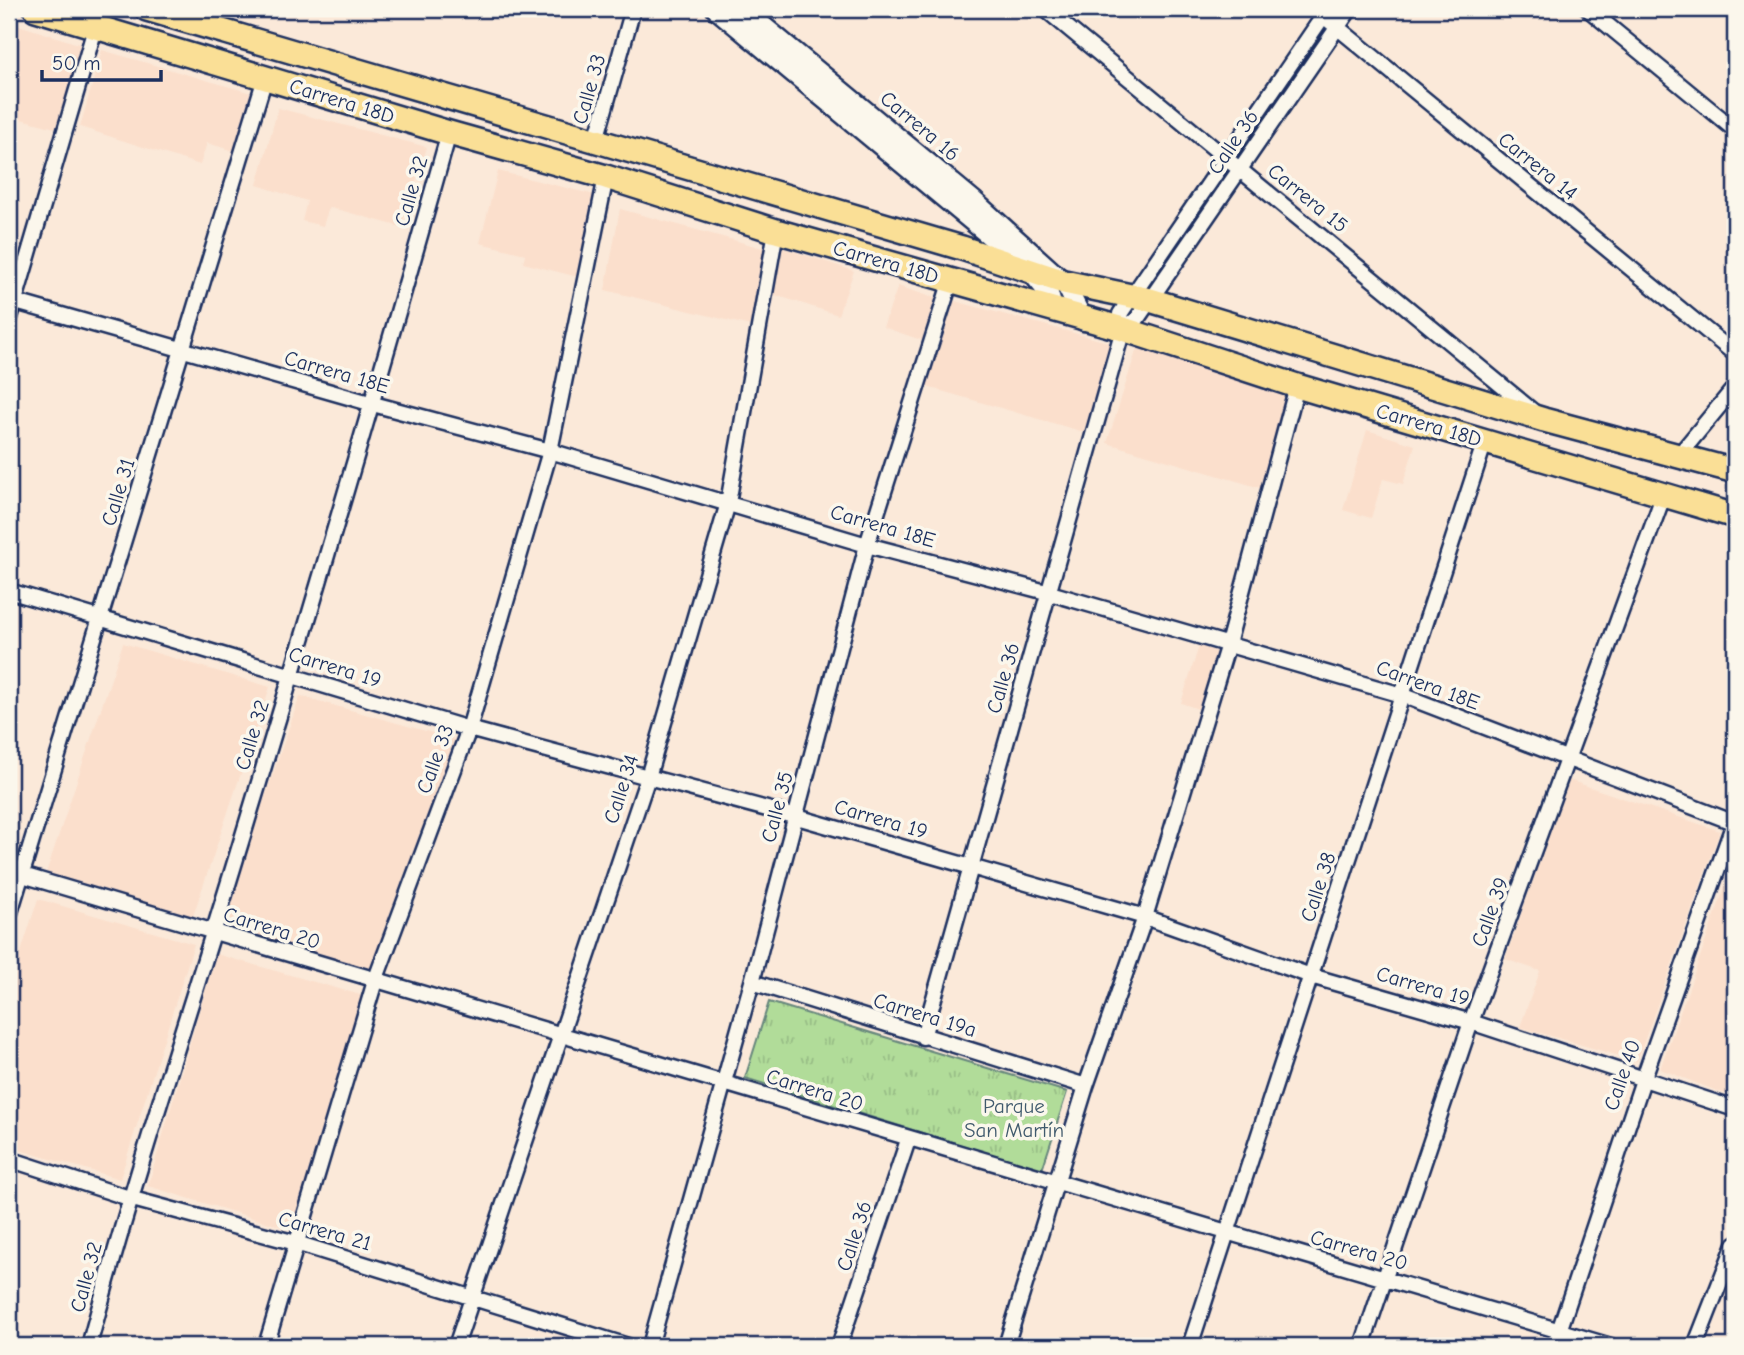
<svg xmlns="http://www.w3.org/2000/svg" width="1744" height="1355" font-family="'Comic Neue',sans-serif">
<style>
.built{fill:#fbdfcc}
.grass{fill:url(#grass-tufts);stroke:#66867c;stroke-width:2}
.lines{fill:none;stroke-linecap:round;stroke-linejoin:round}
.minor-casing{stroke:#1b2f5e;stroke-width:19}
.tertiary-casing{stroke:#1b2f5e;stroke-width:23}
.primary-casing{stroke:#1b2f5e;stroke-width:28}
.minor{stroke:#fbf7ec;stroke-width:14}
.tertiary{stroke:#fbf7ec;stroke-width:18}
.primary{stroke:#fadf96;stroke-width:23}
.labels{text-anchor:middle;stroke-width:7;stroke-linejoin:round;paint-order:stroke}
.street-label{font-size:21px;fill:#1b2f5e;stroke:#fbf7ec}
.park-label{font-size:21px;fill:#405a6d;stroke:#fbf7ec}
</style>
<defs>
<pattern id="grass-tufts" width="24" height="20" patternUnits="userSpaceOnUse" patternTransform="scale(1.75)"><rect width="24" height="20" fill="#b1dc99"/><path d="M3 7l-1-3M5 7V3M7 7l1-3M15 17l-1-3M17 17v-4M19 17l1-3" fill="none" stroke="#98bd86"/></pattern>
</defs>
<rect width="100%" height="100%" fill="#fbe9d9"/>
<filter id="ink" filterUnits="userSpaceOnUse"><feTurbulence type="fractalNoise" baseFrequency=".0143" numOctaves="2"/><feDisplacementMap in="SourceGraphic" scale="14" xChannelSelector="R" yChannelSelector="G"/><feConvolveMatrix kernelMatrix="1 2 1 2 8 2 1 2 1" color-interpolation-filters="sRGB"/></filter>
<g filter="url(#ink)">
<path class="built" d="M9 22 85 46 59 129 9 116Z
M102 50 251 93 234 151 207 143 200 165 80 127Z
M278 108 427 147 401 227 329 207 323 226 302 221 307 201 257 185Z
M498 171 599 196 578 277 523 263 525 254 480 243Z
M620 209 770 250 755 327 605 290Z
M778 246 854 271 838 315 769 293Z
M898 286 941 300 927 342 883 327Z
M951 300 1111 343 1084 432 924 386Z
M1137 348 1292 391 1264 489 1107 443Z
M1367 430 1415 445 1403 484 1383 479 1371 518 1343 510Z
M123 643 270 687 193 916 44 879Z
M1199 646 1218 652 1201 710 1181 703Z
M300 696 458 740 380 974 220 926Z
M1569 780 1720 831 1637 1061 1520 1027 1540 971 1505 959Z
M1735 859V1098L1660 1069Z
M38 899 194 944 120 1179 9 1147V989Z
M216 954 371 998 296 1231 148 1186Z"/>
<path class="grass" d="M769 1002 1067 1092 1042 1170 745 1078Z"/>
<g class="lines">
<g class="minor-casing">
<path id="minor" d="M1045 9 1535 413
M1315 9 1735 354
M1588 9 1735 130
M596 140 633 9
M9 300 373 404 550 451 867 545 1050 593 1402 695 1735 823
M9 321 96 25
M1123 329 1137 319 1350 9
M1679 455 1735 387
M9 591 469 729 797 817 1145 917 1311 976 1471 1022 1735 1109
M9 871 1611 1346
M9 916 265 78
M752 982 1086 1086
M923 1037 1123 329 1120 314 1328 9
M9 1159 129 1198 296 1243 628 1346
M89 1346C132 1184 185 1026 234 865 308 622 380 378 449 133
M266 1346 375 981 469 729 550 451 606 177
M456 1346 648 777 728 503 776 231
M650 1346 752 982 867 545 951 280
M839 1346 908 1140
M1006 1346 1086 1086 1145 917 1228 644 1297 386
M1190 1346 1485 441
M1362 1346 1471 1022 1664 494
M1554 1346 1643 1080 1735 820
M1695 1346 1735 1244"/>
</g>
<g class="tertiary-casing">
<path id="tertiary" d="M716 9 1027 267 1049 294 1054 311
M743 9 973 200 1064 282 1084 321"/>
</g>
<g class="primary-casing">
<path id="primary" d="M36 9 449 133 606 177 776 231 1123 329 1297 386 1735 516
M147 9 962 248 1064 282 1150 300 1544 420 1735 471"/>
</g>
<use href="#minor" class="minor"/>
<use href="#tertiary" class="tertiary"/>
<use href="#primary" class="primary"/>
</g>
</g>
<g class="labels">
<g class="street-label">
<text transform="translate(589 89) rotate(-74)" y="7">Calle 33</text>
<text transform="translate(342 101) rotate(17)" y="7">Carrera 18D</text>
<text transform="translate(920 126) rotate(40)" y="7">Carrera 16</text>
<text transform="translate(1233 142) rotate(-56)" y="7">Calle 36</text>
<text transform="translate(1538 166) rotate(39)" y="7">Carrera 14</text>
<text transform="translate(411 191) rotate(-74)" y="7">Calle 32</text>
<text transform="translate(1308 198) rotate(39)" y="7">Carrera 15</text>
<text transform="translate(886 262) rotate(16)" y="7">Carrera 18D</text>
<text transform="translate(337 372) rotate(16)" y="7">Carrera 18E</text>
<text transform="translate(1429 425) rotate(16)" y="7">Carrera 18D</text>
<text transform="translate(118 492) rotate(-73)" y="7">Calle 31</text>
<text transform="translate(883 526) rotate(16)" y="7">Carrera 18E</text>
<text transform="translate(335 667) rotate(17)" y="7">Carrera 19</text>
<text transform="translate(1003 678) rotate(-74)" y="7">Calle 36</text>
<text transform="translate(1428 685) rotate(20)" y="7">Carrera 18E</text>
<text transform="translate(252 735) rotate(-73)" y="7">Calle 32</text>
<text transform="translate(435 759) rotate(-70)" y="7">Calle 33</text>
<text transform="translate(621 789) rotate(-72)" y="7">Calle 34</text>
<text transform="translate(777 807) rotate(-75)" y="7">Calle 35</text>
<text transform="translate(881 819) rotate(16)" y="7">Carrera 19</text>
<text transform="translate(1318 887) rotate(-72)" y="7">Calle 38</text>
<text transform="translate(1490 912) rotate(-70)" y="7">Calle 39</text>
<text transform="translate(272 928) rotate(17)" y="7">Carrera 20</text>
<text transform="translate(1423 986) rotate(16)" y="7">Carrera 19</text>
<text transform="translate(925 1015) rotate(17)" y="7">Carrera 19a</text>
<text transform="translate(1622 1075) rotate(-71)" y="7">Calle 40</text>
<text transform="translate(815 1090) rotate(17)" y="7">Carrera 20</text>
<text transform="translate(325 1231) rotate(16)" y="7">Carrera 21</text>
<text transform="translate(854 1236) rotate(-72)" y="7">Calle 36</text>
<text transform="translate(1359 1250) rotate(16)" y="7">Carrera 20</text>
<text transform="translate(86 1277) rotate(-75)" y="7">Calle 32</text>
</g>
<g class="park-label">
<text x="1014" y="1113">Parque<tspan x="1014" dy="24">San Martín</tspan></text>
</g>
</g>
<rect width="1744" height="1355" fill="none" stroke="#fbf7ec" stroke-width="35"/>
<rect x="18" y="18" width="1709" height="1320" fill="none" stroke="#1b2f5e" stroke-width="2.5" filter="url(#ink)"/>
<path d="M42 70v10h119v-10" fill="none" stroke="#1b2f5e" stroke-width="3.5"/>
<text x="52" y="70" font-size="21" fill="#1b2f5e" stroke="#fbf7ec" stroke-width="5" paint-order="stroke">50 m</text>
</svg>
